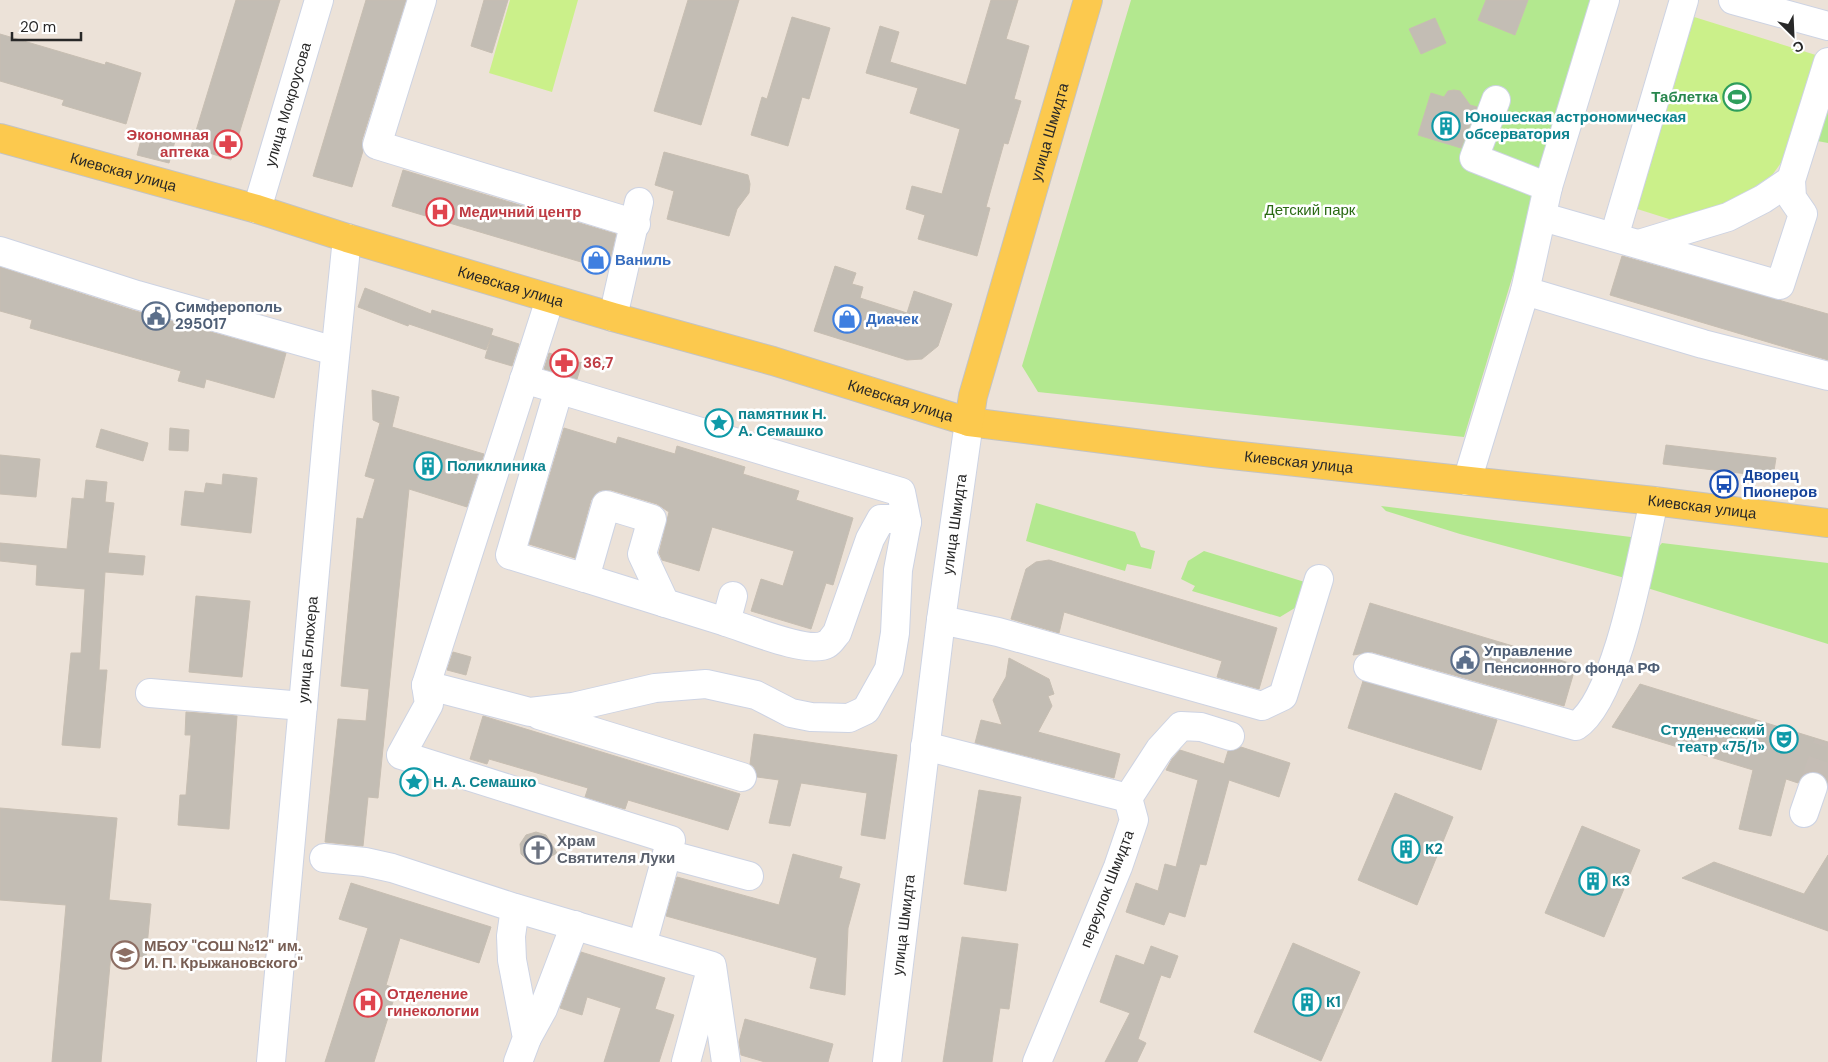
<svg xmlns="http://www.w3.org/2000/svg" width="1828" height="1062" font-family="'DM Sans',sans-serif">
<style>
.green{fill:#b3e88f}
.pitch{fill:#cbf08a}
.building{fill:#c3bdb4;stroke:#c7beb2}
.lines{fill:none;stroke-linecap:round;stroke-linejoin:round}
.minor-tunnel{stroke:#c5bdb5;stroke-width:28;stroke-dasharray:28 14;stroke-linecap:butt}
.minor-casing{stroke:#cdd3e3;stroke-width:30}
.major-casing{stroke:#c3c3c3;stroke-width:30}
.minor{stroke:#fff;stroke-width:28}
.major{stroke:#fcc94e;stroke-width:28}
.labels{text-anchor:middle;stroke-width:5;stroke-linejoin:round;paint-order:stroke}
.leisure-label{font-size:15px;font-weight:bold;fill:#27864d;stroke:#fff;text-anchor:end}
.street-label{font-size:15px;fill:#282828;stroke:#fff}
.culture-label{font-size:15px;font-weight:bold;fill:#0d838f;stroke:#fff;text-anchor:start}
.health-label{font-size:15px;font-weight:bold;fill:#be3a42;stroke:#fff;text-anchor:start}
.park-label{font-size:15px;fill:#2a6a13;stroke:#fff}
.shop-label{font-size:15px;font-weight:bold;fill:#366cbe;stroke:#fff;text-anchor:start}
.service-label{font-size:15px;font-weight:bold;fill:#4e5e75;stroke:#fff;text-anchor:start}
.transit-label{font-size:15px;font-weight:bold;fill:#164399;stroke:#fff;text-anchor:start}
.worship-label{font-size:15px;font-weight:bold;fill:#5b616d;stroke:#fff;text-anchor:start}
.education-label{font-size:15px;font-weight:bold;fill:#785e54;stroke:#fff;text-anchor:start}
</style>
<rect width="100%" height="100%" fill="#ece2d8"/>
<path class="green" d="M1131 0H1596L1464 437 1038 392 1022 366Z
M1828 93V143L1812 140Z
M1036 503 1135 532 1141 547 1155 551 1151 569 1127 564 1125 571 1026 541Z
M1381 506 1631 537 1636 544 1625 578 1460 534 1386 511Z
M1662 543 1828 563V644L1644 587 1653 553Z
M1204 551 1308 583 1303 603 1280 617 1192 591 1195 586 1181 579 1188 561Z"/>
<path class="pitch" d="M510 0H578L552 92 489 73Z
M1691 16 1819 56 1791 149 1765 185 1711 216 1669 219 1634 208Z"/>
<path class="building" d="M236 0H280L231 160 191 147Z
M366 0H406L362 140 363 151 352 187 313 176Z
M484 0H508L492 53 471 46Z
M688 0H739L701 125 654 111Z
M991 0H1018L1006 39 1029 46 1014 99 1021 101 1008 144 1004 143 986 207 990 208 977 256 918 239 925 215 906 209 912 186 942 194 960 129 910 113 918 88 866 73 880 26 899 32 890 62 966 85Z
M1486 0H1528L1515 35 1478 20Z
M792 17 830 28 809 99 802 97 788 146 751 135 762 97 767 99Z
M1435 18 1446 43 1421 54 1409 29Z
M0 34 105 65 106 62 141 73 126 124 62 105 64 100 0 81Z
M1454 90 1460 91 1470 105 1477 107 1461 148 1418 135 1431 93 1444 97 1448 91Z
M143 132 175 141 169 163 137 155Z
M664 152 748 175 750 184 749 193 737 209 729 236 667 219 674 191 655 185Z
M403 170 616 234 608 270 392 206Z
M1622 256 1828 314V360L1610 295Z
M835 266 856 273 852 284 863 287 860 298 907 313 914 291 952 304 938 346 922 359 907 360 814 331Z
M0 267 132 310 286 353 274 398 206 379 204 388 178 381 181 371 30 328 32 320 0 311Z
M365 288 431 314 432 310 493 329 491 335 519 344 512 366 485 358 491 337 486 350 409 324 408 326 358 307Z
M549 353 582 363 577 379 544 369Z
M372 390 399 397 392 427 484 454 467 507 409 489 378 798 368 797 363 846 325 842 338 719 366 721 369 689 341 686 357 518 363 519 375 479 365 476 380 423 382 424 373 420Z
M170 428 189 430 188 451 169 450Z
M564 428 616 444 618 437 675 454 677 446 745 467 743 474 799 491 796 500 853 518 833 585 826 583 811 629 751 611 761 579 783 586 794 551 712 527 699 571 662 560 659 553 669 512 657 504 611 490 599 491 591 500 575 558 529 544Z
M101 429 148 443 143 461 96 447Z
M1666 445 1776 458 1773 477 1663 464Z
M0 455 40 459 36 497 0 494Z
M223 474 257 478 251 533 181 525 185 491 204 493 206 483 222 485Z
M86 480 107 482 105 502 114 503 108 553 145 556 143 575 105 572 99 670H107L100 748 62 745 71 653H81L85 589 36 585 37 565 0 561V543L67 549 72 498 84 499Z
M1049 560 1277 628 1259 689 1217 677 1222 661 1064 612 1059 633 1011 619 1026 569 1036 562Z
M196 596 250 601 242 677 189 672Z
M1370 603 1576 665 1564 706 1372 652 1353 655Z
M453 652 471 657 466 675 447 670Z
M1009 658 1049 679 1054 694 1048 696 1052 706 1038 732 1120 754 1114 778 975 743 981 720 1002 725 993 700 1006 677Z
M1363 681 1497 720 1481 770 1348 728Z
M1640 684 1828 742V783L1824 776 1818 772H1811L1803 775 1798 783 1786 779 1771 836 1739 829 1753 770 1612 727Z
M186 712 237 716 229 829 178 825 180 795H186L191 735H185Z
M483 716 740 794 728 830 628 800 625 809 585 797 588 788 489 759 487 764 470 759Z
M754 734 897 755 885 839 861 835 867 793 801 783 790 826 769 823 779 780 757 777 754 767 750 764Z
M1241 747 1290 763 1279 797 1229 780 1206 865 1200 864 1185 917 1169 912 1164 925 1126 912 1136 883 1158 891 1165 864 1176 867 1198 780 1166 770 1172 759 1180 750 1224 764 1228 751Z
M979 790 1021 797 1006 891 964 884Z
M1395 793 1453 817 1417 905 1358 880Z
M0 808 117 818 109 900 151 904 146 957 111 954 101 1062H52L66 905 0 900Z
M1582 826 1640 850 1604 937 1545 913Z
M536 832 546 835 557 853 539 863 529 862 521 854 520 844 526 835Z
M793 854 842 867 839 878 860 884 848 928 845 995 810 988 817 958 666 916 677 877 779 905Z
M1828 855V931L1682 878 1714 862 1804 894Z
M351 883 491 927 479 963 400 938 386 985 397 989 374 1062H325L368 928 339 919Z
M962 937 1018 944 1009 1009 1000 1008 992 1062H943Z
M1293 943 1360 972 1321 1061 1254 1032Z
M1151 946 1178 956 1170 978 1161 975 1138 1039 1146 1043 1137 1062H1105L1130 1013 1100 1002 1116 955 1144 965Z
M581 952 665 978 655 1009 674 1015 659 1062H604L621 1008 587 997 582 1015 560 1008Z
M745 1019 833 1044 828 1062H765L741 1055 739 1042Z"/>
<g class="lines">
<path class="minor-tunnel" d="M1813 787 1828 743"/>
<g class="minor-casing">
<g id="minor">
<path d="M422 0 377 145 636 224"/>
<path d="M1733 0 1828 26"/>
<path d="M1496 100 1474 158 1548 187"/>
<path id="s1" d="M257 209 319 0"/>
<path d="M1543 217 1780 285 1803 214 1792 198 1791 180 1828 62"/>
<path d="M1614 237 1684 0"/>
<path d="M1639 244 1728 217 1763 199 1791 180"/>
<path d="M0 251 137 295 335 351"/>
<path d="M1525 291 1703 344 1828 376"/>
<path d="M550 299 426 685 429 704 401 755 671 840 642 945"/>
<path d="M613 317 639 202"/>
<path d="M559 389 510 555 585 578 606 505 652 519 642 554 665 603 726 622"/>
<path d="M1467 481 1525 291 1548 187 1605 0"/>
<path d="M585 578 665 603"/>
<path d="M733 596 726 622C746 628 809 655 827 644 831 642 834 636 837 633L870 539 881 519H895L907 522"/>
<path d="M941 620 998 632 1262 706 1283 696 1319 579"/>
<path d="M1368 667 1576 726C1618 699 1642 552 1654 501"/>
<path d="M426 685 530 712 573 707 655 688 706 684 756 695 791 713 811 717 849 718 866 710 889 669 895 633 898 570 907 522 901 492 524 379"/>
<path d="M150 693 303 706"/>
<path d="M539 715 742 777"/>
<path d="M925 746 1128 798 1134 820 1118 867 1037 1062"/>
<path d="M1128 798 1160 749 1181 726 1201 727 1230 736"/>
<path d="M1804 813 1813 787"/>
<path d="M667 854 749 876"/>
<path d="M324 858 365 862 392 868 515 908 712 966 726 1062"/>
<path d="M515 908 511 936 512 960 527 1038 518 1062"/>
<path d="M527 1038 543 1009 575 925"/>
<path id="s2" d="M271 1062 328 426 347 238"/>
<path d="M686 1062 709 977"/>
<path id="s3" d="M887 1062 941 620 969 422"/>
</g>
</g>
<g class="major-casing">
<g id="major">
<path id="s4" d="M0 138 257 209 347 238 613 317 773 361 969 422 1213 453 1654 501 1828 523"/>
<path id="s5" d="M969 422 973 396 1088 0"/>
</g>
</g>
<use href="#minor" class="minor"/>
<use href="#major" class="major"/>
</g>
<defs>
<g id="stadium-ring" transform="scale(1.4375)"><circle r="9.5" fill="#fff" stroke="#2e9e5b" stroke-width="1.5"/><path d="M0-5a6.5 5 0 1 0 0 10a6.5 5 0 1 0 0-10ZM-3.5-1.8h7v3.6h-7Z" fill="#2e9e5b"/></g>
<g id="building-ring" transform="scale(1.4375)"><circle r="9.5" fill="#fff" stroke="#0f9aa8" stroke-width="1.5"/><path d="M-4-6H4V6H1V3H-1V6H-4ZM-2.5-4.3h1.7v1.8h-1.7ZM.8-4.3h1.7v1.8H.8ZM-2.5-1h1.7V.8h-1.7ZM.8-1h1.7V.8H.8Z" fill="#0f9aa8"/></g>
<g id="pharmacy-ring" transform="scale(1.4375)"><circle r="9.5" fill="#fff" stroke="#e0444e" stroke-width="1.5"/><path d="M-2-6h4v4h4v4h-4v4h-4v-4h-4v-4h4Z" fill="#e0444e"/></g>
<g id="hospital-ring" transform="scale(1.4375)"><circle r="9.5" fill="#fff" stroke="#e0444e" stroke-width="1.5"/><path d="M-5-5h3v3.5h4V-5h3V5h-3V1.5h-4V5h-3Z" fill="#e0444e"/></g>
<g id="shop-ring" transform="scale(1.4375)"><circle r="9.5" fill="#fff" stroke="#3f7fe0" stroke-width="1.5"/><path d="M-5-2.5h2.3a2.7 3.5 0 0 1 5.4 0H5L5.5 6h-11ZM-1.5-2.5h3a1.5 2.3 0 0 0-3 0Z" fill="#3f7fe0"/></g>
<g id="civic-ring" transform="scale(1.4375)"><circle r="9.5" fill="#fff" stroke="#5c6f8a" stroke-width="1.5"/><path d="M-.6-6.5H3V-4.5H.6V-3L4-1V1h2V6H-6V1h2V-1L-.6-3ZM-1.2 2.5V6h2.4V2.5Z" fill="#5c6f8a"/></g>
<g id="sight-ring" transform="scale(1.4375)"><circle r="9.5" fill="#fff" stroke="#0f9aa8" stroke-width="1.5"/><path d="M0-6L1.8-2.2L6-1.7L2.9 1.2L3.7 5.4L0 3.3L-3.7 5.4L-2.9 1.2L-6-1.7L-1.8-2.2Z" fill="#0f9aa8"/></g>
<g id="bus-ring" transform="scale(1.4375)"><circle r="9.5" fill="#fff" stroke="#1a4fb4" stroke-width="1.5"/><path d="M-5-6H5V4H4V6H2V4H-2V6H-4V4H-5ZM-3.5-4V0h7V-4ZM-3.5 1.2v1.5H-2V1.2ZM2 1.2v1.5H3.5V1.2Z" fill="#1a4fb4"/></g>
<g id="theatre-ring" transform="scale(1.4375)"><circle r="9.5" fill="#fff" stroke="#0f9aa8" stroke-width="1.5"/><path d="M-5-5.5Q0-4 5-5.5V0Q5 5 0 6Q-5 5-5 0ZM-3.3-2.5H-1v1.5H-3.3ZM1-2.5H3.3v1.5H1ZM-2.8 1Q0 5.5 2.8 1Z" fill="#0f9aa8"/></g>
<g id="church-ring" transform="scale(1.4375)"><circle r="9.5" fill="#fff" stroke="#6b7280" stroke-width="1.5"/><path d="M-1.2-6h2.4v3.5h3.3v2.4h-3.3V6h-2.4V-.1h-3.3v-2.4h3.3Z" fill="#6b7280"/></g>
<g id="school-ring" transform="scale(1.4375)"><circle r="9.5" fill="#fff" stroke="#8d6e63" stroke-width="1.5"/><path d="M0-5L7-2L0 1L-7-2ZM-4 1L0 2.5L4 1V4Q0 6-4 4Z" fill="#8d6e63"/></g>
</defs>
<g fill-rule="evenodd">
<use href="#stadium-ring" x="1737" y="97"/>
<use href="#building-ring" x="1446" y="126"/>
<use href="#pharmacy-ring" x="228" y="144"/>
<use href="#hospital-ring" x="440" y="212"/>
<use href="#shop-ring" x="596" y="260"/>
<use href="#civic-ring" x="156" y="316"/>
<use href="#shop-ring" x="847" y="319"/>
<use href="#pharmacy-ring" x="564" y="363"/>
<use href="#sight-ring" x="719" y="423"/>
<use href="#building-ring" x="428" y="466"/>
<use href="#bus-ring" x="1724" y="484"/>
<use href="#civic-ring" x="1465" y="660"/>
<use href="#theatre-ring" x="1784" y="739"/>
<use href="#sight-ring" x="414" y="782"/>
<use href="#building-ring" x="1406" y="849"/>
<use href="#church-ring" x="538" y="850"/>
<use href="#building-ring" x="1593" y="881"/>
<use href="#school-ring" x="125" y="955"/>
<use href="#building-ring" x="1307" y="1002"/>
<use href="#hospital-ring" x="368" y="1003"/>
</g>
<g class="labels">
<g class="leisure-label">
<text x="1718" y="102">Таблетка</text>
</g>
<g class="street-label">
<text dy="5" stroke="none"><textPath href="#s1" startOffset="109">улица Мокроусова</textPath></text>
<text dy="5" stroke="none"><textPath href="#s5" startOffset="301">улица Шмидта</textPath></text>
<text dy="5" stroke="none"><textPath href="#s4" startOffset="128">Киевская улица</textPath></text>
<text dy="5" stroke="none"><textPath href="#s4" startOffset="532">Киевская улица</textPath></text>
<text dy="5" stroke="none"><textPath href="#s4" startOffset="938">Киевская улица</textPath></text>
<text dy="5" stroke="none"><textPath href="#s4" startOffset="1342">Киевская улица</textPath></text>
<text dy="5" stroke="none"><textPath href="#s4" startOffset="1748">Киевская улица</textPath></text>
<text dy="5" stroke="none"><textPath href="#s3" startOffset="542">улица Шмидта</textPath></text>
<text dy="5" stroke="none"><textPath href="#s2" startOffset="414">улица Блюхера</textPath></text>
<text transform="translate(1107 889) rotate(-69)" y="5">переулок Шмидта</text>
<text dy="5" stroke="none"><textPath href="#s3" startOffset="138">улица Шмидта</textPath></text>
</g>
<g class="culture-label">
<text x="1465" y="122">Юношеская астрономическая<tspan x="1465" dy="17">обсерватория</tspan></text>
<text x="738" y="419">памятник Н.<tspan x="738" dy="17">А. Семашко</tspan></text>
<text x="447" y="471">Поликлиника</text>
<text x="1765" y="735" text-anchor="end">Студенческий<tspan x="1765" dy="17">театр «75/1»</tspan></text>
<text x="433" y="787">Н. А. Семашко</text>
<text x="1425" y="854">К2</text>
<text x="1612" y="886">К3</text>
<text x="1326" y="1007">К1</text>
</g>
<g class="health-label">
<text x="209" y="140" text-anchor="end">Экономная<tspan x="209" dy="17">аптека</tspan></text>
<text x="459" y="217">Медичний центр</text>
<text x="583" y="368">36,7</text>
<text x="387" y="999">Отделение<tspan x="387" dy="17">гинекологии</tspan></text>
</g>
<g class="park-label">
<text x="1310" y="215">Детский парк</text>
</g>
<g class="shop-label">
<text x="615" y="265">Ваниль</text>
<text x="866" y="324">Диачек</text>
</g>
<g class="service-label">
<text x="175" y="312">Симферополь<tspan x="175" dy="17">295017</tspan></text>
<text x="1484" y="656">Управление<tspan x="1484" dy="17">Пенсионного фонда РФ</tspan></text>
</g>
<g class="transit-label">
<text x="1743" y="480">Дворец<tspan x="1743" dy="17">Пионеров</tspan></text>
</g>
<g class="worship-label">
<text x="557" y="846">Храм<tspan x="557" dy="17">Святителя Луки</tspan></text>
</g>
<g class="education-label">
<text x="144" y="951">МБОУ "СОШ №12" им.<tspan x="144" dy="17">И. П. Крыжановского"</tspan></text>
</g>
</g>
<g transform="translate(1793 35) rotate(156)" stroke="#ffffff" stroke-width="4" paint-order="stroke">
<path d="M0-4L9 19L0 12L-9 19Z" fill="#282828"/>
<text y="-8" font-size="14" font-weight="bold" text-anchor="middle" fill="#282828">С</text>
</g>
<path d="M12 32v8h69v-8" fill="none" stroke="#282828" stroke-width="2.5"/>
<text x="20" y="32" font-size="15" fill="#282828" stroke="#ffffff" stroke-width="4" paint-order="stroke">20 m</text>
</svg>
